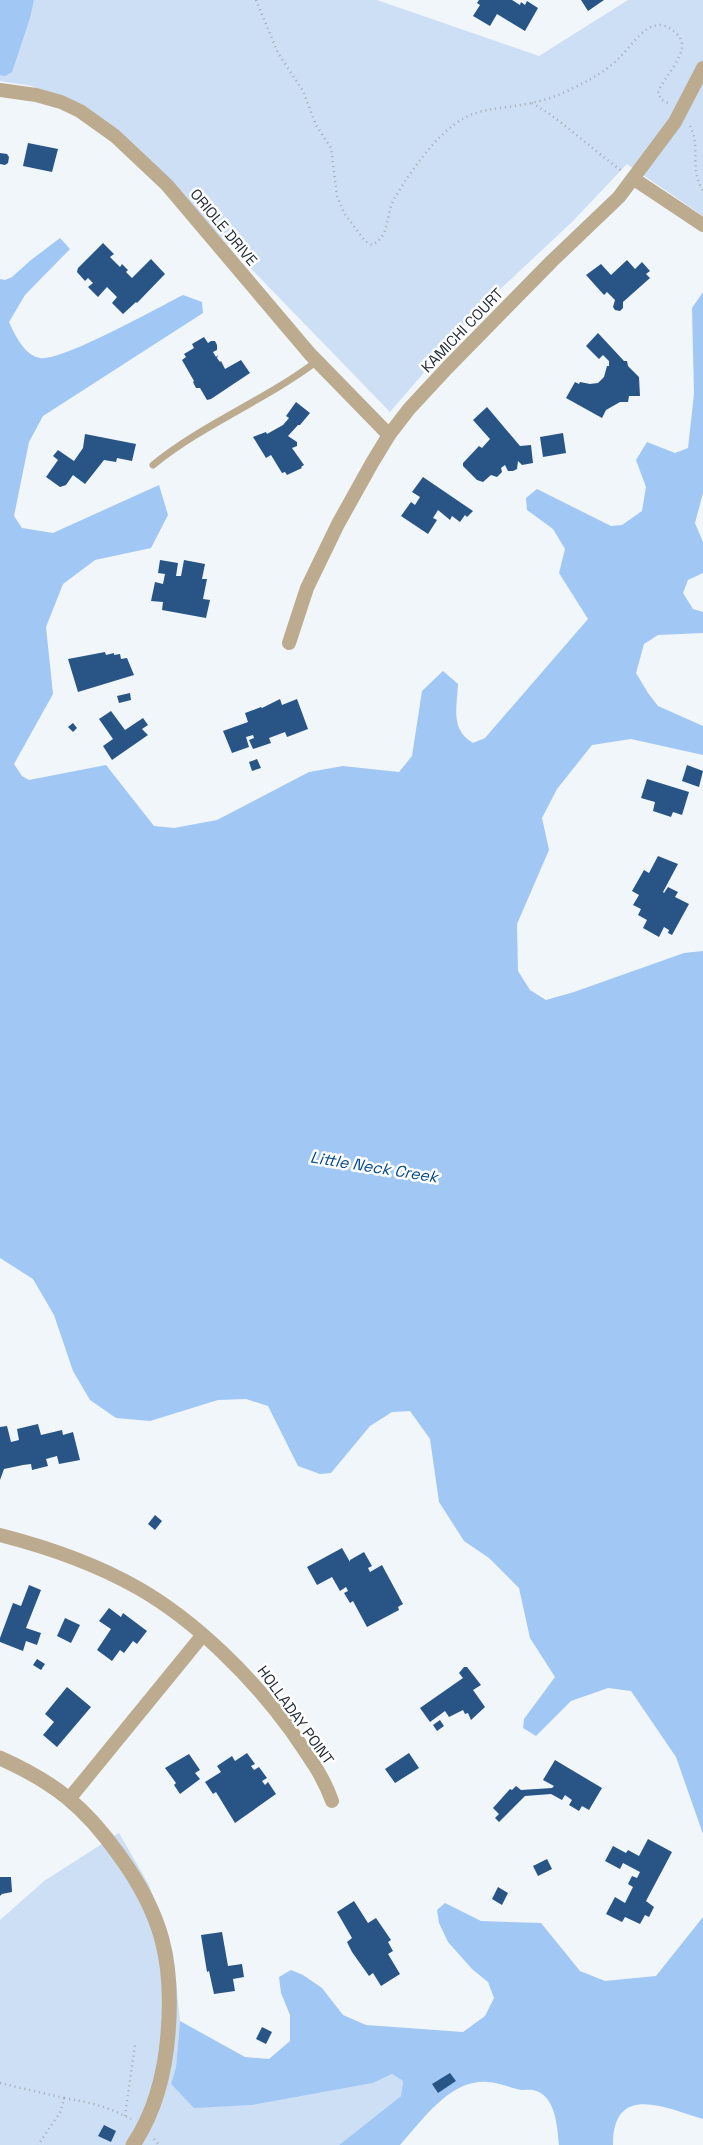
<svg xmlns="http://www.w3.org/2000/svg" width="703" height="2145" font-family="'Space Grotesk',sans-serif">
  <rect width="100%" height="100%" fill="#f1f6fb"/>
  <g fill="#ccdff5">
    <path d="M0,0H377L539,56L628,0H703V216L627,164L573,221L476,312L390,412L171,186L98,117L32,86L0,81Z"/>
    <path d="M119,1833L149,1885L173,1953L180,2021L176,2067L171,2084L194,2107L253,2105L373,2083L392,2074L403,2081L401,2096L339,2145H0V1920L44,1881Z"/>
  </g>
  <g fill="#a1c7f5">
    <path d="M0,0H34L30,18L12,72L5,76L0,75Z"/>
    <path d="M60,238L70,249L25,295L9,322C15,335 24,355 40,358C61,362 159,307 183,295L202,302L203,313L43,416L29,442L14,516L22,528L53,533L159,485L168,515L151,548L95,560L63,584L46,627L53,694L14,764L22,776L29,780L106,765L154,826L174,828L217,820L309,772L343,766L399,772L412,756L422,691L443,671L458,684C457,707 450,730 473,743L485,738L588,619L559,573L565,549L553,529L527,510L526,498L537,489L611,526L622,525L642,511L646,487L636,460L647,442L675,453L688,448L694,394L692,308L703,292V493L695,523L703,542V573L688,580L683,593L693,609L703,612V633L658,635L644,644L636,673L648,693L658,706L703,726V755L631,739L592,745L557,789L542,818L549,850L517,924L518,971L530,990L546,1000L574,992L684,953L703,951V1834L676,1757L631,1691L608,1688L571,1701L536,1736L523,1728L524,1719L555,1677L530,1638L519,1588L489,1558L464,1541L439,1502L430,1439L410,1411L392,1412L370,1426L331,1473L320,1474L298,1466L268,1406L246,1399L218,1400L150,1421L116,1418L90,1400L73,1371L54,1315L33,1279L0,1258V279L5,280L12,277L31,260Z"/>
    <path d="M445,1903L481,1921L541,1923L580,1971L605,1981L656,1976L703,1917V2119C666,2108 613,2082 613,2145H559C557,2126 556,2095 533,2090C528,2089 522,2091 517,2089C508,2087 497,2082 487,2082C450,2079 422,2121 400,2145H339L401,2096L403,2081L392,2074L373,2083L253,2105L194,2108L171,2084L176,2067L180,2021L245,2057L269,2059L290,2041V2015L281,1993L279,1977L291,1970L303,1975L322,1988L343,2015L366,2025L463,2032L485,2016L494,1998L488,1982L472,1969L448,1942L439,1923L437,1910Z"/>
  </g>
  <g fill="#285586">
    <path d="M479,0H512L520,5L521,2L525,5L527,1L538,8L525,31L497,14L490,26L473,16L480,5L477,3Z"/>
    <path d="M581,0H604L588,11Z"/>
    <path d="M28,143L58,149L52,172L23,166Z"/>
    <path d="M0,153L7,154L9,157L8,163L5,165L0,164Z"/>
    <path d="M103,243L114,254L110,257L120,267L122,264L128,270L126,272L132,278L151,259L165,274L137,303L136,302L123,314L112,303L117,297L107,287L98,297L88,287L93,283L88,278L85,281L77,272L78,268Z"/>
    <path d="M627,260L635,269L642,262L650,271L646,274L650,278L623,302V308L620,311L615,310L613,307L615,300L607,292L604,295L586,275L601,264L611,275Z"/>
    <path d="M598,333L624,361H627L628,366L639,377L640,396H629L628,402H620L606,410L602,418L566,398L575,382L579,384L580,382L590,384L598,383L604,377L607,366H609V361L603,355L599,359L586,346Z"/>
    <path d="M204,337L208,343L211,341H215L217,345V350L213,352L216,357L218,355L217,358L220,362L221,361L225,369L241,360L250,373L211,399L207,400L200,388H196L193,382L194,381L182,360L186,357L184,354L194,348L192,344Z"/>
    <path d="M296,402L310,413L300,425H298L288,436L297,442V446L292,448L304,465L301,467L302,468L287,475L285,472L282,473L271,455L266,458L253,437L266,432L267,434L283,425L289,418L286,416Z"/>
    <path d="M487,407L520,446L531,445L533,463L522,465L518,461L517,469L513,471H508L505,465L501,468L502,472L497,477L491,475L483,482L477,480L463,466V463L479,446L482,448L490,439L473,420Z"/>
    <path d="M563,433L566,453L543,457L540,437Z"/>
    <path d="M85,434L136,444L132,461L117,458L116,462L104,460L85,484L73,475L66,485L60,487L46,477L58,460L53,456L58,450L74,461L83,448Z"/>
    <path d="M423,477L473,511L467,517L465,515L460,522L452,516L450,520L438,510L433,518L437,520L428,534L401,516L411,502L415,505L420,497L412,492Z"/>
    <path d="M160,560L178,563L176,576H181L184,560L205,564L202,579H207L203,599L210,600L206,618L162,610L163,602L151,601L155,582L163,584L165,574L158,573Z"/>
    <path d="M105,652L106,655L114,653V655L120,654L121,659L127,658L134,675L78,692L68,659Z"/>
    <path d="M130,693L131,700L119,703L117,696Z"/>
    <path d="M280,699L282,705L297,699L308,729L287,737L285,732L269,738L271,743L253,749L249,740L254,738L253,735L246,737L249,747L232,753L223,731L248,722L245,713L261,707L262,708Z"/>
    <path d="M111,711L125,730L143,718L148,725L142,729L148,735L112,760L103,746L113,739L99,719Z"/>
    <path d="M73,723L77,728L73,732L68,727Z"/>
    <path d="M257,759L261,768L252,771L249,762Z"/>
    <path d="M687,765L703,771L699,787L682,781Z"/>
    <path d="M647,779L689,792L682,815L673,812L671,817L653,811L655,802L641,798Z"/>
    <path d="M658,856L678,864L663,892L664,893L668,887L678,892L675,897L689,904L672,935L668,933L669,930L664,927L659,937L643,928L647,920L638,915L641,909L633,905L639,895L632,891L644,870L649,873Z"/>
    <path d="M38,1424L41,1435L62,1430L63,1435L73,1432L80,1460L59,1464L57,1456L46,1459L48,1466L32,1470L31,1464L23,1465L4,1469L0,1480V1427L7,1426L11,1442L19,1440L17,1429Z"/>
    <path d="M155,1515L162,1521L155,1530L148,1524Z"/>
    <path d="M342,1548L350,1562V1560L364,1552L372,1566L368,1568L370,1572L382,1565L403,1604L398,1607L399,1610L367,1627L353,1601L350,1603L344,1593L348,1591L346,1587L340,1591L332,1577L317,1585L307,1567Z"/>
    <path d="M29,1585L41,1590L26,1628L41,1633L37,1645L26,1641L23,1651L0,1642V1638L13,1603L21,1606Z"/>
    <path d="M109,1608L121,1617L123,1613L147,1631L137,1644L133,1641L124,1653L120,1650L112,1661L97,1650L111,1629L99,1621Z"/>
    <path d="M65,1618L80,1625L71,1643L57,1636Z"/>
    <path d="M37,1659L45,1664L41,1670L33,1665Z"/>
    <path d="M464,1667H467L481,1685L473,1690L485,1707L471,1720L468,1713L465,1714L463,1710L449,1717L445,1711L430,1722L420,1708L463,1678L459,1673Z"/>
    <path d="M67,1687L91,1707L57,1747L43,1735L54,1722L45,1714Z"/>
    <path d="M440,1720L444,1726L437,1731L433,1725Z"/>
    <path d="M247,1753L255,1764L251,1766L254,1770L259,1767L267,1778L262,1781L265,1785L268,1782L276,1794L235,1823L216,1792L213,1794L205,1782L221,1772L217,1766L232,1756L235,1761Z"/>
    <path d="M409,1753L419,1768L395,1783L385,1769Z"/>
    <path d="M189,1754L200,1770L195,1773L200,1779L180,1794L174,1785L176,1783L165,1768Z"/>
    <path d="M555,1760L602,1788L589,1810L582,1806L579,1811L569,1805L572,1800L565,1795L562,1800L551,1794L525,1796L499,1822L495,1818L499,1814L493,1808L510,1789L512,1790L516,1786L521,1790L552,1788L554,1786L543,1780Z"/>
    <path d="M648,1839L672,1852L646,1901L654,1907L649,1917L645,1915L640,1924L625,1917L622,1922L606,1914L615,1897L625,1903L633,1887L628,1884L632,1876L637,1878L640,1872L623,1863L620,1869L605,1861L613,1846L626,1853L628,1850L639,1856Z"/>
    <path d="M547,1859L552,1869L538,1876L533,1866Z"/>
    <path d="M0,1877H11L12,1892L2,1894L0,1896Z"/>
    <path d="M498,1887L508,1893L502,1905L492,1899Z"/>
    <path d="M354,1901L368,1923L376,1918L391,1940L388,1942L393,1951L388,1954L400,1974L381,1986L373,1973L369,1976L352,1952L347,1942L352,1938L337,1912Z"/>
    <path d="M222,1932L228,1966L242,1964L244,1977L233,1979L235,1991L214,1994L209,1971L207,1972L201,1935Z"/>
    <path d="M262,2027L272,2032L266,2044L256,2039Z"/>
    <path d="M450,2073L456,2081L438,2093L432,2084Z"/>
    <path d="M104,2125L116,2131L111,2142L98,2136Z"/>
  </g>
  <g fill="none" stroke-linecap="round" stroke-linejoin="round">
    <g stroke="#a6acb3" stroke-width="2.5" stroke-dasharray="1 4" stroke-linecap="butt">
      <path d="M256,0L278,53L303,91L316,125L331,148L337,196L344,213L365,241L372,245C391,235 385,216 394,199C407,177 425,151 444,133C474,105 495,111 531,103C553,99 575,88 594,77C603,72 614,64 621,56C637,40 653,10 677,34C694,50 663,76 658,93L662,100L670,104"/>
      <path d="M532,103C565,122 591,149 622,171"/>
      <path d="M690,126C701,146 689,171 703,190"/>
      <path d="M0,2083L64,2098L61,2111L38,2145"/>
      <path d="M64,2098C89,2102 109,2107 131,2119"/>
      <path d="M125,2116L135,2045"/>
      <path d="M154,2139L159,2145"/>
    </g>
    <path stroke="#bcab8f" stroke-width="7" d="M153,465C203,424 266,400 317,361"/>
    <g stroke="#bcab8f" stroke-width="14">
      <path d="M0,90L36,95L61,102L80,111L115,136L167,185L310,354L389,435"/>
      <path d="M634,179L703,225"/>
      <path d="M289,643L307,588L338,524L372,463L389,435L409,409L447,368L552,261L619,197L675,122L703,68"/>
      <path d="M0,1535C47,1547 96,1564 138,1588C196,1621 253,1678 292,1732C307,1754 323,1775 332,1801"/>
      <path d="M69,1799L202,1636"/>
    </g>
    <path stroke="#bcab8f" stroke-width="15" d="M0,1758C54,1782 85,1807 119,1855C162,1914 174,1961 168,2034C165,2072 155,2112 133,2145"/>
  </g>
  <g text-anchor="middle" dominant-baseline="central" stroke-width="5" stroke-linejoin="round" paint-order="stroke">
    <g font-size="15" fill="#232c36" stroke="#fff">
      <text transform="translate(224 227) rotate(50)">ORIOLE DRIVE</text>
      <text transform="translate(462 330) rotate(-46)">KAMICHI COURT</text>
      <text transform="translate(296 1715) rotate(54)">HOLLADAY POINT</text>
    </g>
    <g font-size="16" font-style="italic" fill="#054c8e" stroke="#fff">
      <text transform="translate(374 1167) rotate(9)">Little Neck Creek</text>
    </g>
  </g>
</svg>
